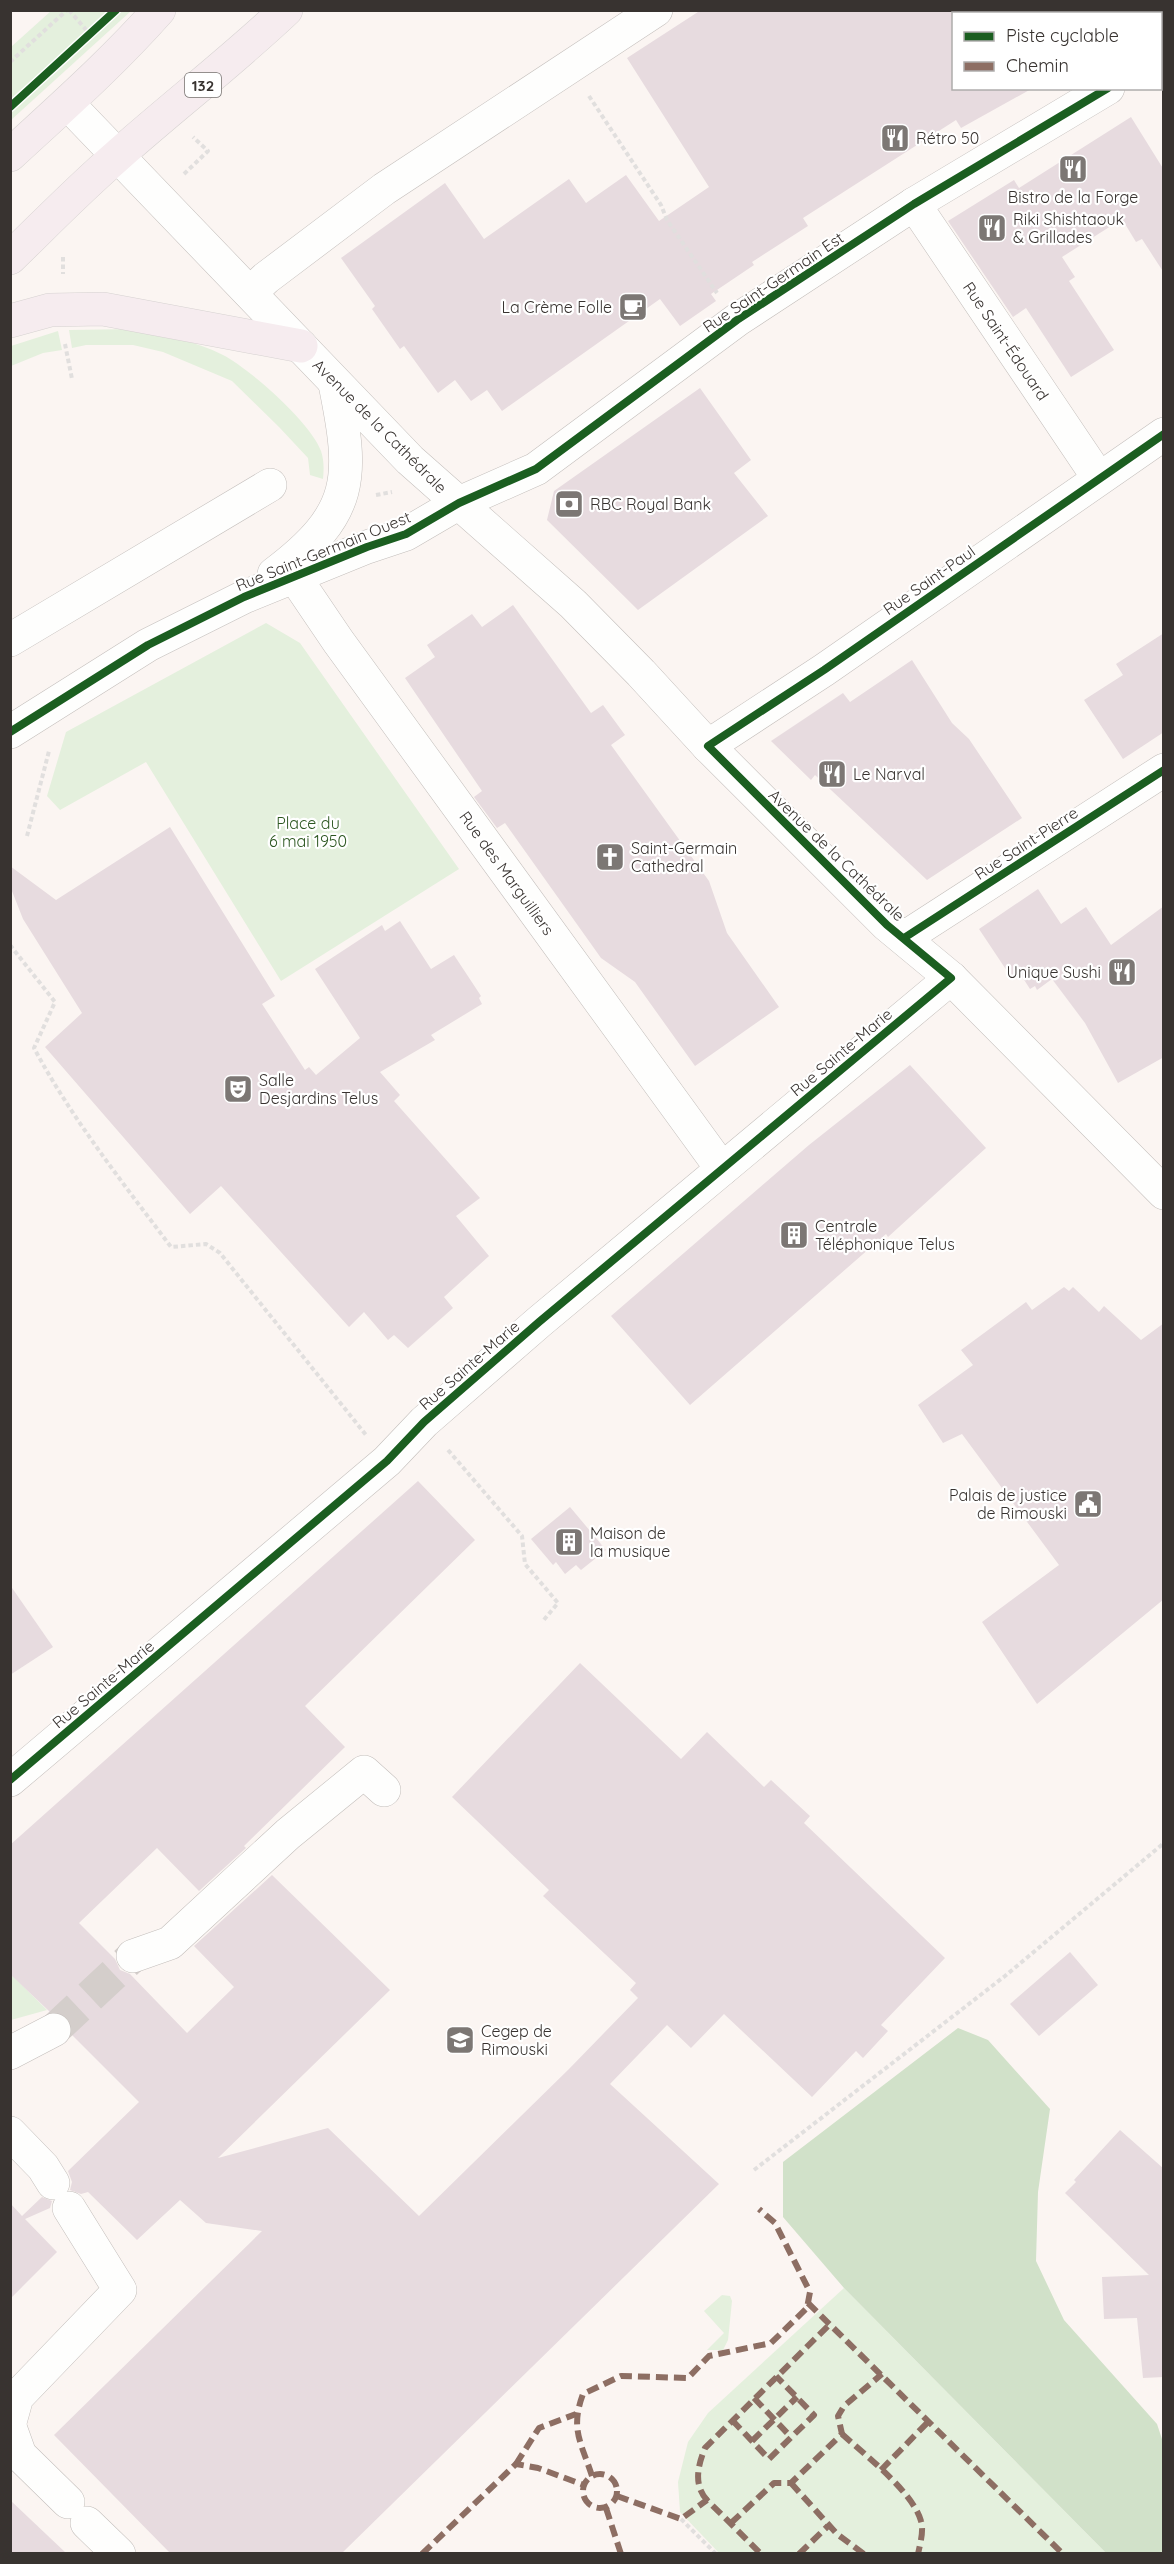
<svg xmlns="http://www.w3.org/2000/svg" width="1174" height="2564" font-family="Quicksand,sans-serif">
  <rect width="100%" height="100%" fill="#fbf5f2"/>
  <g fill="#e4f0dd">
    <path d="M51,11H131L11,120V47Z"/>
    <path d="M135,329C166,335 195,341 223,355C250,369 311,423 321,451C324,460 324,469 323,479L310,475L308,458L279,427L232,381L163,352L133,345H86L72,348L69,330Z"/>
    <path d="M58,331L62,350L43,353L11,366V346Z"/>
    <path d="M266,623L300,643L459,869L281,981L146,762L60,810L47,796L66,732Z"/>
    <path d="M11,1974L47,2010L11,2020Z"/>
    <path d="M844,2288L1106,2553H719L680,2512L678,2482L688,2442L708,2413Z"/>
    <path d="M722,2295L730,2296L732,2301L728,2340L723,2350H707L724,2333L704,2311Z"/>
  </g>
  <path fill="#d1e1c9" d="M958,2028L988,2040L1050,2109L1038,2192L1036,2261L1064,2320L1157,2424L1163,2442V2553H1106L844,2288L783,2217V2162Z"/>
  <g fill="#e7dbdf">
    <path d="M701,10H954V88H1033L961,128L956,120L803,218L808,226L752,262L754,265L711,294L716,301L680,326L660,299L502,411L487,390L471,401L455,380L438,393L404,346L400,349L372,309L375,306L341,258L445,183L484,239L569,179L586,203L626,175L659,221L709,187L627,58Z"/>
    <path d="M1131,117L1164,170V273L1142,239L1136,242L1122,219L1062,257L1075,277L1069,281L1114,350L1071,377L1026,308L1013,317L948,221L1014,180L1019,188Z"/>
    <path d="M700,388L751,460L734,473L768,516L638,610L547,520L554,491Z"/>
    <path d="M513,605L591,713L603,705L625,735L611,745L709,881L727,933L779,1007L695,1066L635,982L601,958L505,823L497,828L474,797L482,791L405,678L435,657L427,645L472,614L482,627Z"/>
    <path d="M1164,633V732L1123,759L1084,700L1123,675L1116,664Z"/>
    <path d="M912,660L952,723L969,739L1022,818L927,880L815,775L811,780L771,741L843,693L850,702Z"/>
    <path d="M170,827L275,996L262,1004L305,1070L309,1067L316,1075L360,1038L315,969L382,925L385,931L400,921L431,969L454,955L481,996L479,998L482,1004L431,1035L435,1040L380,1072L400,1095L394,1101L480,1198L456,1216L489,1256L444,1297L453,1308L408,1348L394,1335L388,1340L364,1312L349,1327L221,1186L190,1214L45,1047L82,1013L23,919L10,886V866L56,900Z"/>
    <path d="M1038,889L1061,924L1086,907L1111,945L1164,906V1057L1118,1083L1085,1023L1052,979L1037,990L1035,986L1030,989L1019,972L1011,977L979,929Z"/>
    <path d="M910,1065L986,1148L888,1237L886,1234L690,1405L611,1316L809,1145Z"/>
    <path d="M1064,1287L1069,1291L1073,1287L1099,1312L1104,1306L1141,1340L1164,1323V1599L1037,1704L982,1622L1059,1565L962,1434L943,1443L918,1405L973,1365L961,1350L1026,1302L1032,1310Z"/>
    <path d="M418,1481L475,1540L305,1706L345,1747L244,1846L246,1848L199,1891L157,1848L79,1923L115,1959L120,1970L130,1974L187,2033L234,1987L194,1946L272,1875L390,1990L218,2158L328,2128L419,2216L569,2069L638,1998L630,1990L636,1983L543,1896L549,1890L452,1797L580,1663L681,1759L707,1732L764,1787L771,1780L810,1816L804,1823L945,1958L881,2025L888,2031L863,2058L856,2051L812,2097L724,2014L691,2048L667,2025L610,2084L719,2184L342,2553H170L54,2435L262,2231L206,2223L180,2200L137,2240L88,2192L81,2194L70,2190L72,2182L68,2171L139,2102L72,2035L71,2022L64,2015L50,2012L10,1974V1845Z"/>
    <path d="M570,1507L606,1550L581,1570L576,1565L565,1574L556,1562L553,1565L531,1539Z"/>
    <path d="M10,1585L53,1647L10,1675Z"/>
    <path d="M1070,1952L1098,1985L1039,2036L1010,2004Z"/>
    <path d="M1120,2130L1164,2169V2377L1143,2378L1137,2318L1104,2319L1102,2277L1149,2275L1065,2193L1076,2182L1074,2180Z"/>
    <path d="M42,2197L52,2201L50,2208L25,2219L57,2252L10,2299V2203L22,2216Z"/>
    <path d="M10,2500L66,2553H10Z"/>
  </g>
  <g fill="none" stroke-linecap="round" stroke-linejoin="round">
    <path stroke="#d4cecb" stroke-width="33" stroke-dasharray="33 16" stroke-linecap="butt" d="M54,2030L133,1956"/>
    <g stroke="#c3bebb" stroke-width="34">
      <g id="minor">
        <path d="M1093,10L1094,14"/>
        <path d="M1160,63L1164,62"/>
        <path d="M68,104L410,460L573,604L641,673L708,746L887,925L951,978L1164,1193"/>
        <path d="M914,204L1098,477"/>
        <path d="M250,293L266,278L384,189L656,10"/>
        <path d="M274,574C355,513 354,478 335,384"/>
        <path d="M294,576L338,641L722,1169"/>
        <path d="M10,640L270,485"/>
        <path d="M10,732L148,645L244,597L367,547L406,534L459,503L536,469L737,320L914,204L1108,88"/>
        <path d="M708,746L824,670L1164,434"/>
        <path d="M904,938L1164,770"/>
        <path d="M10,1780L387,1461L424,1422L539,1322L951,978"/>
        <path d="M133,1956L170,1943L288,1834L364,1772L384,1790"/>
        <path d="M10,2053L54,2030"/>
        <path d="M10,2133L43,2167L53,2183"/>
        <path d="M10,2422L17,2397L120,2290L69,2208"/>
        <path d="M10,2427L20,2455L68,2502"/>
        <path d="M87,2523L119,2554"/>
      </g>
    </g>
    <g stroke="#d6d2d1" stroke-width="34">
      <g id="major">
        <path d="M10,155C62,107 112,63 159,10"/>
        <path d="M10,258C45,224 79,189 116,157C172,107 231,62 286,10"/>
        <path d="M10,321L50,310L103,309L301,346"/>
      </g>
    </g>
    <g stroke="#e1dfde" stroke-width="4" stroke-dasharray="4.5 3" stroke-linecap="butt">
      <path d="M69,10L88,32"/>
      <path d="M10,62L67,10"/>
      <path d="M589,96L661,205L667,220L717,293"/>
      <path d="M184,174L208,151L193,137"/>
      <path d="M63,257V274"/>
      <path d="M65,344L72,379"/>
      <path d="M376,495L392,492"/>
      <path d="M27,836L49,751"/>
      <path d="M10,945L55,1002L34,1048C72,1119 123,1183 171,1247L206,1244L220,1253L366,1435"/>
      <path d="M448,1450L522,1536L525,1564L558,1603L542,1622"/>
      <path d="M754,2170L1005,1976L1164,1843"/>
      <path d="M681,2519L716,2554"/>
    </g>
    <use href="#minor" stroke="#fefefd" stroke-width="33"/>
    <use href="#major" stroke="#f6ecef" stroke-width="33"/>
    <g stroke="#8d6e63" stroke-width="6" stroke-dasharray="12 6" stroke-linecap="butt">
      <path d="M808,2303L1063,2554"/>
      <path d="M754,2398L791,2437"/>
      <path d="M732,2420L769,2459L814,2415L776,2376"/>
      <path d="M842,2434C864,2454 913,2492 921,2521C924,2531 920,2544 918,2554"/>
      <path d="M752,2441L797,2397"/>
      <path d="M516,2464L539,2428L576,2414"/>
      <path d="M881,2470L929,2421"/>
      <circle cx="600" cy="2491" r="17"/>
      <path d="M592,2476C581,2442 570,2429 583,2394L621,2376L688,2378L709,2356L771,2343L807,2308L810,2292L775,2223L759,2209"/>
      <path d="M791,2483L837,2534L864,2554"/>
      <path d="M617,2496L681,2519L707,2500L761,2554"/>
      <path d="M707,2500C693,2485 698,2465 705,2448L831,2323"/>
      <path d="M606,2508L621,2554"/>
      <path d="M731,2523L774,2483H791L842,2434L838,2416L844,2406L882,2374"/>
      <path d="M422,2554L516,2464L538,2468L584,2485"/>
      <path d="M799,2554L828,2526"/>
    </g>
    <g stroke="#fff" stroke-width="11">
      <g id="cycleway">
        <path d="M10,107L116,10"/>
        <path d="M10,732L148,645L244,597L367,547L406,534L459,503L536,469L737,320L914,204L1108,88"/>
        <path d="M904,938L1164,770"/>
        <path d="M10,1780L387,1461L424,1422L539,1322L951,978L887,925L708,746L824,670L1164,434"/>
      </g>
    </g>
    <use href="#cycleway" stroke="#1b5e20" stroke-width="8"/>
  </g>
  <defs>
    <g id="restaurant-square" transform="scale(1.5)"><rect x="-9" y="-9" width="18" height="18" rx="4" fill="#7c7774" stroke="#fff"/><path d="M-5-6h1v4h1v-4h1v4h1v-4h1v5L-1.5 .5V6h-2V.5L-5-1ZM5-6V6H3V1.5H1.5Q1.5-4 5-6Z" fill="#fff"/></g>
    <g id="cafe-square" transform="scale(1.5)"><rect x="-9" y="-9" width="18" height="18" rx="4" fill="#7c7774" stroke="#fff"/><path d="M-5.5-4.5H6V0H3Q3 3.5 0 3.5H-2.5Q-5.5 3.5-5.5 0ZM3-3.2v2h1.7v-2ZM-6 4.5H4V6H-6Z" fill="#fff"/></g>
    <g id="bank-square" transform="scale(1.5)"><rect x="-9" y="-9" width="18" height="18" rx="4" fill="#7c7774" stroke="#fff"/><path d="M-6-4H6V4H-6ZM0-2.3a2.3 2.3 0 1 0 0 4.6a2.3 2.3 0 1 0 0-4.6Z" fill="#fff"/></g>
    <g id="church-square" transform="scale(1.5)"><rect x="-9" y="-9" width="18" height="18" rx="4" fill="#7c7774" stroke="#fff"/><path d="M-1.2-6h2.4v3.5h3.3v2.4h-3.3V6h-2.4V-.1h-3.3v-2.4h3.3Z" fill="#fff"/></g>
    <g id="theatre-square" transform="scale(1.5)"><rect x="-9" y="-9" width="18" height="18" rx="4" fill="#7c7774" stroke="#fff"/><path d="M-5-5.5Q0-4 5-5.5V0Q5 5 0 6Q-5 5-5 0ZM-3.3-2.5H-1v1.5H-3.3ZM1-2.5H3.3v1.5H1ZM-2.8 1Q0 5.5 2.8 1Z" fill="#fff"/></g>
    <g id="building-square" transform="scale(1.5)"><rect x="-9" y="-9" width="18" height="18" rx="4" fill="#7c7774" stroke="#fff"/><path d="M-4-6H4V6H1V3H-1V6H-4ZM-2.5-4.3h1.7v1.8h-1.7ZM.8-4.3h1.7v1.8H.8ZM-2.5-1h1.7V.8h-1.7ZM.8-1h1.7V.8H.8Z" fill="#fff"/></g>
    <g id="civic-square" transform="scale(1.5)"><rect x="-9" y="-9" width="18" height="18" rx="4" fill="#7c7774" stroke="#fff"/><path d="M-.6-6.5H3V-4.5H.6V-3L4-1V1h2V6H-6V1h2V-1L-.6-3ZM-1.2 2.5V6h2.4V2.5Z" fill="#fff"/></g>
    <g id="university-square" transform="scale(1.5)"><rect x="-9" y="-9" width="18" height="18" rx="4" fill="#7c7774" stroke="#fff"/><path d="M0-5L7-2L0 1L-7-2ZM-4 1L0 2.5L4 1V4Q0 6-4 4Z" fill="#fff"/></g>
  </defs>
  <g fill-rule="evenodd">
    <use href="#restaurant-square" x="895" y="138"/>
    <use href="#restaurant-square" x="1073" y="169"/>
    <use href="#restaurant-square" x="992" y="228"/>
    <use href="#cafe-square" x="633" y="307"/>
    <use href="#bank-square" x="569" y="504"/>
    <use href="#restaurant-square" x="832" y="774"/>
    <use href="#church-square" x="610" y="857"/>
    <use href="#restaurant-square" x="1122" y="972"/>
    <use href="#theatre-square" x="238" y="1089"/>
    <use href="#building-square" x="794" y="1235"/>
    <use href="#civic-square" x="1088" y="1504"/>
    <use href="#building-square" x="569" y="1542"/>
    <use href="#university-square" x="460" y="2040"/>
  </g>
  <g text-anchor="middle" dominant-baseline="central" stroke-width="4.5" stroke-linejoin="round" paint-order="stroke">
    <rect fill="#fff" stroke="#74706e" stroke-width="1.5" x="185" y="73" width="36" height="24" rx="4.5"/>
    <g font-size="15" font-weight="bold" fill="#383330">
      <text x="203" y="85">132</text>
    </g>
    <g font-size="16" fill="#383330" stroke="#fff" text-anchor="start">
      <text x="916" y="138">Rétro 50</text>
      <text x="1073" y="197" text-anchor="middle">Bistro de la Forge</text>
      <text x="1013" y="219">Riki Shishtaouk<tspan x="1013" dy="18">&amp; Grillades</tspan></text>
      <text x="612" y="307" text-anchor="end">La Crème Folle</text>
      <text x="590" y="504">RBC Royal Bank</text>
      <text x="853" y="774">Le Narval</text>
      <text x="631" y="848">Saint-Germain<tspan x="631" dy="18">Cathedral</tspan></text>
      <text x="1101" y="972" text-anchor="end">Unique Sushi</text>
      <text x="259" y="1080">Salle<tspan x="259" dy="18">Desjardins Telus</tspan></text>
      <text x="815" y="1226">Centrale<tspan x="815" dy="18">Téléphonique Telus</tspan></text>
      <text x="1067" y="1495" text-anchor="end">Palais de justice<tspan x="1067" dy="18">de Rimouski</tspan></text>
      <text x="590" y="1533">Maison de<tspan x="590" dy="18">la musique</tspan></text>
      <text x="481" y="2031">Cegep de<tspan x="481" dy="18">Rimouski</tspan></text>
    </g>
    <g font-size="16" fill="#383330" stroke="#fff">
      <text transform="translate(773 282) rotate(-34)">Rue Saint-Germain Est</text>
      <text transform="translate(1006 341) rotate(56)">Rue Saint-Édouard</text>
      <text transform="translate(380 426) rotate(45)">Avenue de la Cathédrale</text>
      <text transform="translate(323 551) rotate(-22)">Rue Saint-Germain Ouest</text>
      <text transform="translate(929 580) rotate(-35)">Rue Saint-Paul</text>
      <text transform="translate(1026 843) rotate(-33)">Rue Saint-Pierre</text>
      <text transform="translate(837 855) rotate(44)">Avenue de la Cathédrale</text>
      <text transform="translate(507 873) rotate(54)">Rue des Marguilliers</text>
      <text transform="translate(841 1052) rotate(-40)">Rue Sainte-Marie</text>
      <text transform="translate(469 1365) rotate(-41)">Rue Sainte-Marie</text>
      <text transform="translate(103 1684) rotate(-40)">Rue Sainte-Marie</text>
    </g>
    <g font-size="16" fill="#2c5720" stroke="#fff">
      <text x="308" y="823">Place du<tspan x="308" dy="18">6 mai 1950</tspan></text>
    </g>
  </g>
  <rect width="1174" height="2564" fill="none" stroke="#383330" stroke-width="24"/>
  <rect x="952" y="12" width="210" height="78" fill="#ffffff" stroke="#afadac" stroke-width="1.5"/>
  <rect x="964" y="32" width="30" height="9" fill="#1b5e20" stroke="#afadac" stroke-width="1.5"/>
  <text x="1006" y="42" font-size="18" fill="#383330">Piste cyclable</text>
  <rect x="964" y="62" width="30" height="9" fill="#8d6e63" stroke="#afadac" stroke-width="1.5"/>
  <text x="1006" y="72" font-size="18" fill="#383330">Chemin</text>
</svg>
